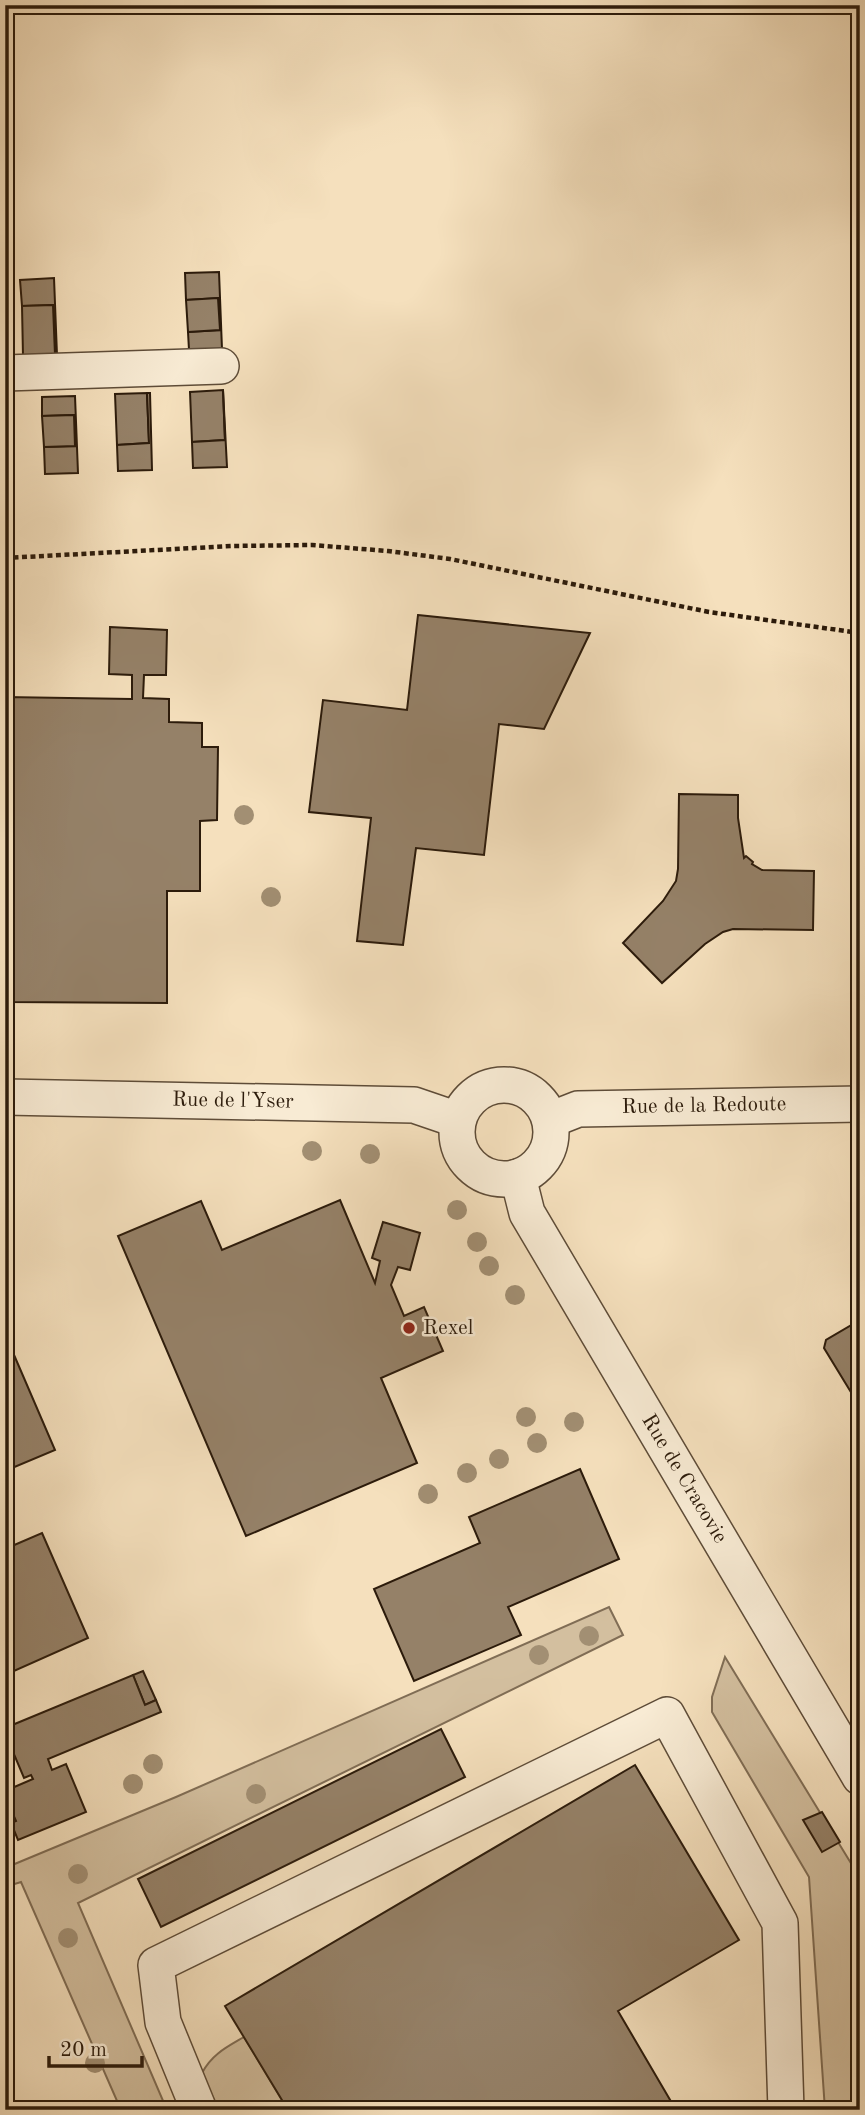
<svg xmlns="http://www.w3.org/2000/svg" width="865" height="2115" font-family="'Old Standard TT',serif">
  <rect width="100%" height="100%" fill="#f5e0bd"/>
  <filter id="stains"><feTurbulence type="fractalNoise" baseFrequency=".00286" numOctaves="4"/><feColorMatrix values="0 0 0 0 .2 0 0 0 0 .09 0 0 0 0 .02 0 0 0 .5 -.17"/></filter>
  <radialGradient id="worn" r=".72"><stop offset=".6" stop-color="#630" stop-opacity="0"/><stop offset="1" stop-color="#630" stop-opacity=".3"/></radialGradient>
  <g fill="#d3bf9f" stroke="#806d55" stroke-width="2">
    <path d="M609,1607L623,1635L78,1903L167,2110H121L21,1882L5,1887V1868L176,1797Z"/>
    <path d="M725,1657L860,1878V2110H825L809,1877L712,1712V1697Z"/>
    <path d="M244,2037L288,2110H218L202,2073C212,2054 227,2047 244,2037Z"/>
  </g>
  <g fill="#958168" stroke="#2c1b0b" stroke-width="2">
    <path d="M219,272L222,349L189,350L188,332L220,330L218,298L186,300L185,273Z"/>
    <path d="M54,278L57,355H55L53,305L22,306L20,280Z"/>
    <path d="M218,298L220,330L188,332L186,300Z"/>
    <path d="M53,305L55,355L23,356L22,306Z"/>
    <path d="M223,390L225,440L192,442L190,392Z"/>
    <path d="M223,390L227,467L193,468L192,442L225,440Z"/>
    <path d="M147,393L149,443L117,445L115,394Z"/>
    <path d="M147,393H150L152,470L118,471L117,445L149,443Z"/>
    <path d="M75,396L78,473L45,474L44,447L75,446L74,415L42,416V397Z"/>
    <path d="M74,415L75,446L44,447L42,416Z"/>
    <path d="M418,615L590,633L544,729L499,724L484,855L416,848L403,945L357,941L371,818L309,812L323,700L407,710Z"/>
    <path d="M110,627L167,630L166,675H144L143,698L169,699V722L202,723V747H218L217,820L200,821V891H167V1003L5,1002V697L132,699V675L109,674Z"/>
    <path d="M679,794L738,795V818L744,858L746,856L753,862L752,864L762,870L814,871L813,930L733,929L723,932L705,944L662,983L623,943L663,901L676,881L678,869Z"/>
    <path d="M340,1200L375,1283L380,1261L372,1258L383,1222L420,1233L410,1270L398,1267L391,1285L404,1316L424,1307L443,1351L381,1378L417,1463L246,1536L118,1236L201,1201L222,1250Z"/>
    <path d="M860,1320V1407L824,1348L826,1340Z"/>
    <path d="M5,1334L55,1450L5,1471Z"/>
    <path d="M580,1469L619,1559L508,1607L521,1635L414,1681L374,1589L480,1543L469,1517Z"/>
    <path d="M42,1533L88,1638L5,1675V1549Z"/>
    <path d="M143,1671L156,1700L145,1705L133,1675Z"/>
    <path d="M133,1675L145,1705L156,1700L161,1712L48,1759L52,1770L66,1764L86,1812L18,1840L11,1823L16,1821L13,1814L8,1816L5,1809V1791L33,1779L31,1775L24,1778L5,1733V1728Z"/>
    <path d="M441,1729L465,1777L161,1927L138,1879Z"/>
    <path d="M635,1765L739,1940L618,2011L676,2110H288L225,2006Z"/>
    <path d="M822,1812L840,1842L822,1852L803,1820Z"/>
  </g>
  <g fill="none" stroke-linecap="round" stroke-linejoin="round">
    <g stroke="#5e4c38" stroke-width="38">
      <g id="minor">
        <path d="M5,373L221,366"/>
        <circle cx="504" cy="1132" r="47"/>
        <path d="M5,1097L414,1105L458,1120"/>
        <path d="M550,1120L578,1109L860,1104"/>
        <path d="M518,1177L527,1213L860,1777"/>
        <path d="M199,2110L163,2022L156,1965L667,1715L780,1923L786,2110"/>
      </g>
    </g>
    <path stroke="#2c1b0b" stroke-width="4.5" stroke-dasharray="5 3.5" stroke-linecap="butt" d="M5,558L232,546L312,545L388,551L450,559L709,612L860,633"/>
    <use href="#minor" stroke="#f8ebd4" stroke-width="35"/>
  </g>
  <g fill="#a28f73">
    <circle cx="244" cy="815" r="10"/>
    <circle cx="271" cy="897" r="10"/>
    <circle cx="312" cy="1151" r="10"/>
    <circle cx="370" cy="1154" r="10"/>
    <circle cx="457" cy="1210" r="10"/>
    <circle cx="477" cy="1242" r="10"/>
    <circle cx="489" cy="1266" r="10"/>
    <circle cx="515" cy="1295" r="10"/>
    <circle cx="526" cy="1417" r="10"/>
    <circle cx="574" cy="1422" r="10"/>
    <circle cx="537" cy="1443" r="10"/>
    <circle cx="499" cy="1459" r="10"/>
    <circle cx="467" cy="1473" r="10"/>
    <circle cx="428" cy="1494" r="10"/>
    <circle cx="589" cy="1636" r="10"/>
    <circle cx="539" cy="1655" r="10"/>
    <circle cx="153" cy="1764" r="10"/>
    <circle cx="133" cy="1784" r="10"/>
    <circle cx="256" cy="1794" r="10"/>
    <circle cx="78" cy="1874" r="10"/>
    <circle cx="68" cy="1938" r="10"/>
    <circle cx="95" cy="2063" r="10"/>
  </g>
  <circle fill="#8f2418" stroke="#f8ebd4" stroke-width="2.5" cx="409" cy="1328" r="7"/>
  <g text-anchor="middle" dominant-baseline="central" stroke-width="5" stroke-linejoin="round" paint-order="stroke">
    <g font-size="21" fill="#2c1b0b" stroke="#f8ebd4">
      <text transform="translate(233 1101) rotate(1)">Rue de l'Yser</text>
      <text transform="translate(704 1106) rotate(-1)">Rue de la Redoute</text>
      <text transform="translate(684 1479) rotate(59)">Rue de Cracovie</text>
    </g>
    <g font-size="21" fill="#2c1b0b" stroke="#f8ebd4" text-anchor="start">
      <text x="423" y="1328">Rexel</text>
    </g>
  </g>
  <rect width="865" height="2115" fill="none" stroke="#f5e0bd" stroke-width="28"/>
  <rect x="7" y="7" width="851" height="2101" fill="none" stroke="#2c1b0b" stroke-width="3.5"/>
  <rect x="14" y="14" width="837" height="2087" fill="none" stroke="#2c1b0b" stroke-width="2"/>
  <path d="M49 2056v10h93v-10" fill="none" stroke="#2c1b0b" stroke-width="3.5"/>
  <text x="60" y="2056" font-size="21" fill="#2c1b0b" stroke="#f8ebd4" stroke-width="5" paint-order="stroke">20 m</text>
  <rect width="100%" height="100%" filter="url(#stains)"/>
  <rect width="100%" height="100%" fill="url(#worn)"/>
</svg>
